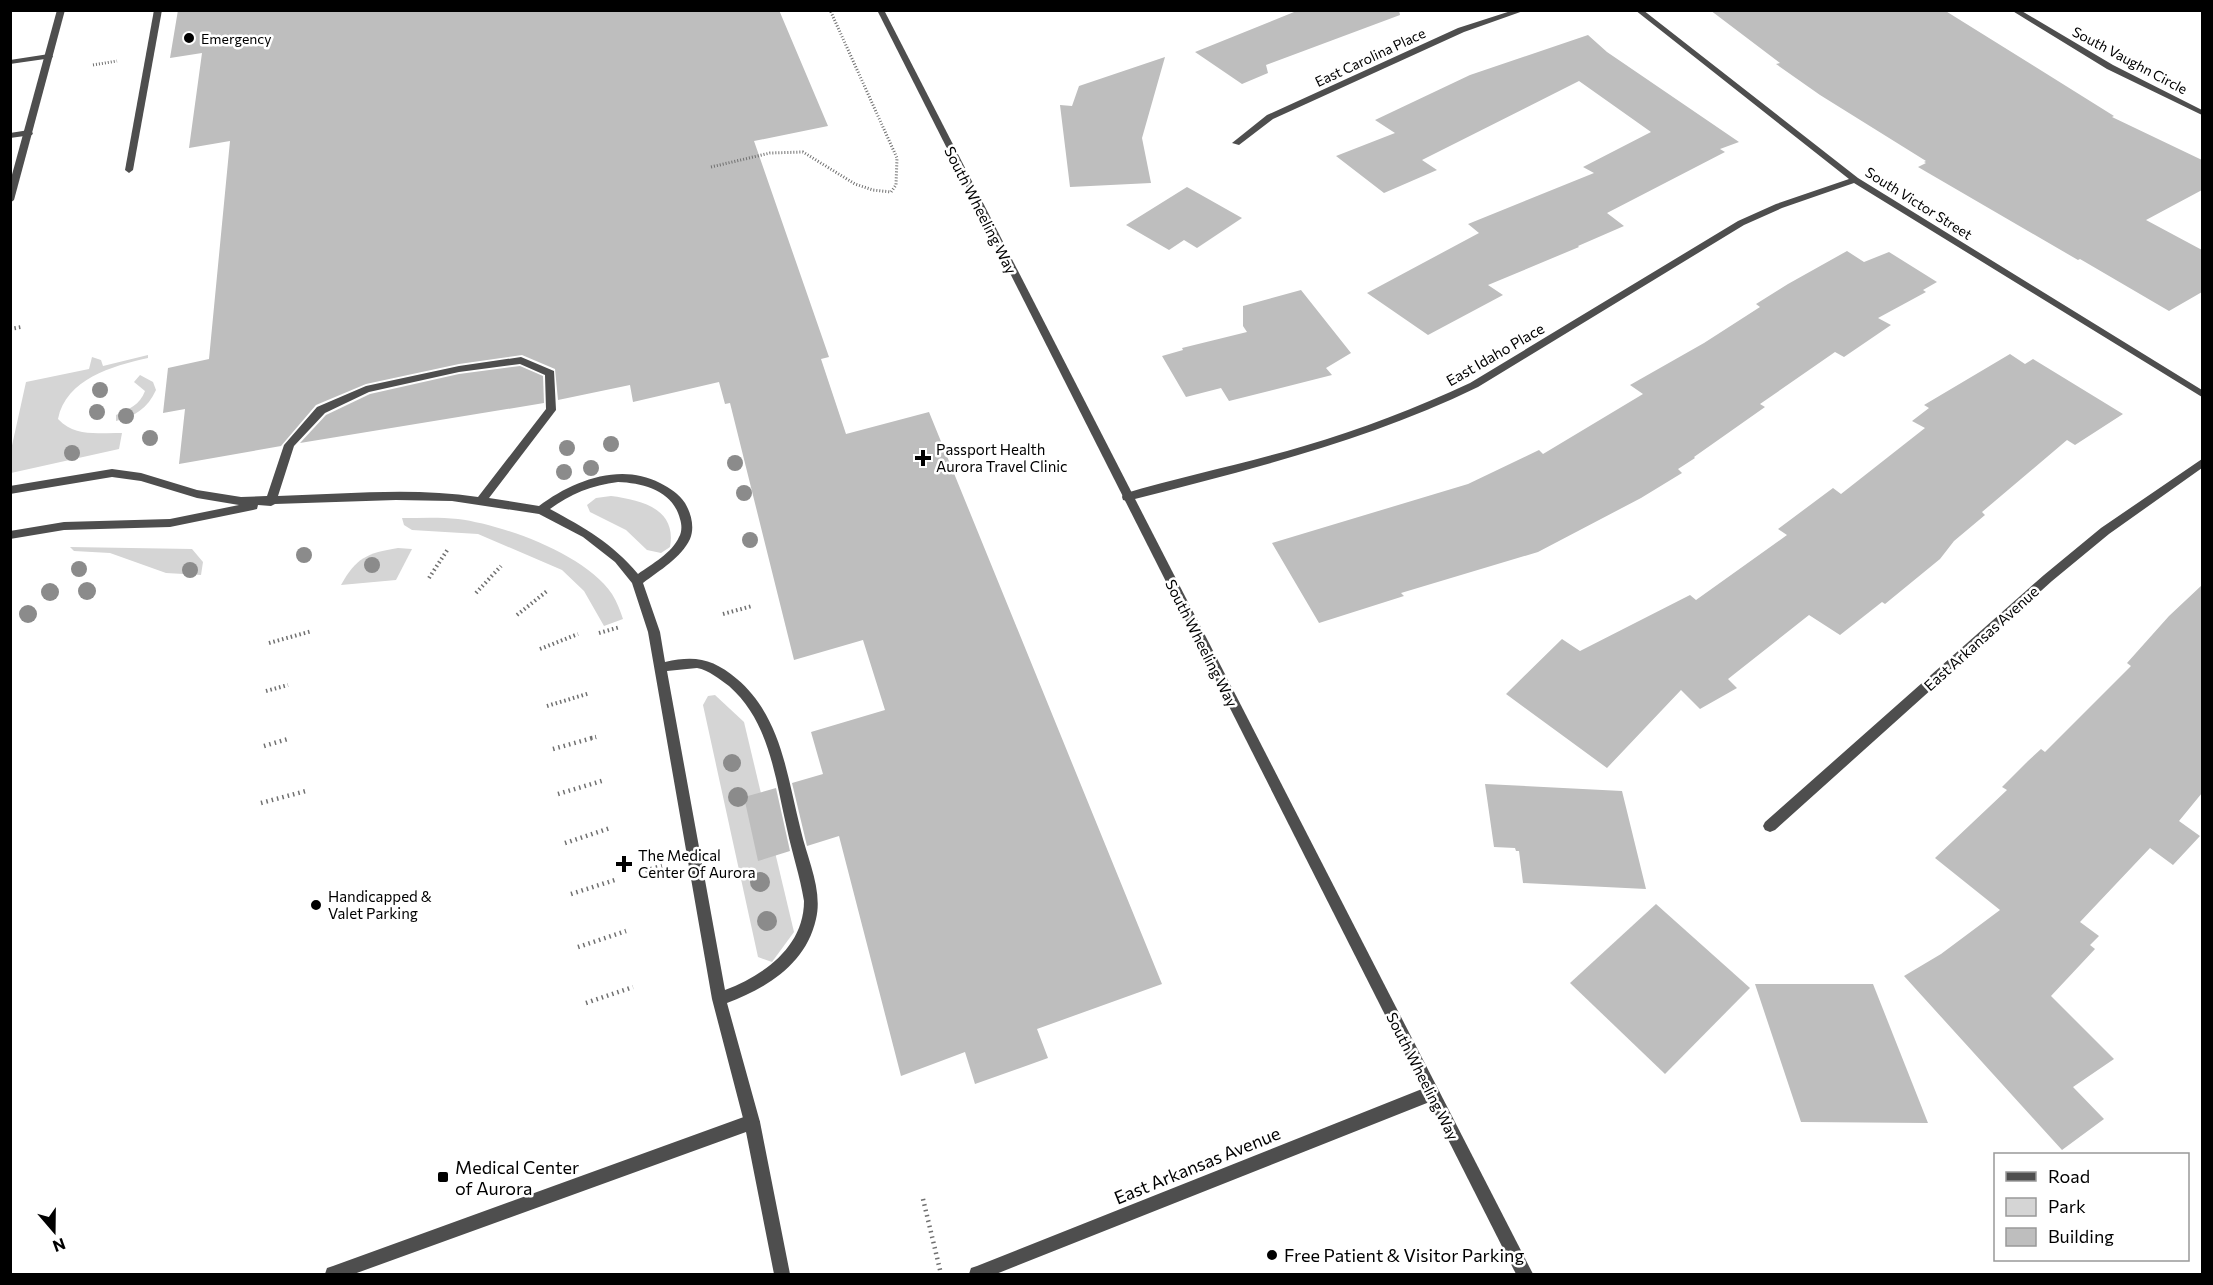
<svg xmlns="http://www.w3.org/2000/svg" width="2213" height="1285" font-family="Commissioner,sans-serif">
  <rect width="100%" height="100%" fill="#fff"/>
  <g fill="#d5d5d5">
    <path d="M148,355V358C112,366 66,379 58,419C76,438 99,432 122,433L119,449L11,473V450L26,382L89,369L92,357L101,360L103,366Z"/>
    <path d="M140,375L153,382L156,390C148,408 134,417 116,421V415C129,409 140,405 145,391L134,382Z"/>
    <path d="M611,496C642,500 677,509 670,547L661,553L647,550L626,530L590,512L587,505L596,498Z"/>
    <path d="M402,518C421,518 440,517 458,519C504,525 585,554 612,594C617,602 620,610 623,619L604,626L584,591L562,570L478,534L412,530L404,525Z"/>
    <path d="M70,547L192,549L203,562L201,575L166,573L110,553L74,551Z"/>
    <path d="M398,548L412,549L396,580L341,585C356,558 367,553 398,548Z"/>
    <path d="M715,695L744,722L794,932L772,962L758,957L703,705L708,696Z"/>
  </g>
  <g fill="#bebebe">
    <path d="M178,10H779L828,126L754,141L829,357L821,359L846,434L929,412L1162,984L1037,1029L1048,1058L975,1084L965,1052L901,1076L839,836L807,846L792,783L823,774L811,732L885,710L863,640L794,660L730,403L725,404L719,382L633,402L630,385L558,400L555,369L522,355L459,364L366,384L316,405L281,446L179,464L185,409L163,413L168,368L209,359L230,141L189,148L202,53L170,58Z"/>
    <path d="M1299,10H1399L1400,15L1266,65L1268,73L1242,84L1195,52Z"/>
    <path d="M1710,10H1944L2114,116L2112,117L2202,160V190L2146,220L2202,250V292L2169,311L2080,259L2078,260L1918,167L1926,163L1924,162L1926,161L1820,95L1776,64L1780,63Z"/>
    <path d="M1588,35L1607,52L1739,142L1720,149L1725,152L1607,213L1624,226L1578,246L1579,247L1488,285L1503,295L1428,335L1367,293L1479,233L1468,224L1594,173L1583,167L1651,132L1579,81L1422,160L1437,170L1384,193L1336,156L1395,133L1375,120L1470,75Z"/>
    <path d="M1165,57L1142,138L1151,183L1070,187L1060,105L1072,106L1079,86Z"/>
    <path d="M1187,187L1242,218L1197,248L1184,240L1169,250L1126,225Z"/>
    <path d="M1847,251L1864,262L1889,252L1937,282L1923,290L1926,292L1878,318L1891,325L1844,357L1835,352L1760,404L1765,407L1694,457L1695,458L1678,469L1682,473L1641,498L1538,552L1401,593L1404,596L1319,623L1272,543L1468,484L1539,450L1543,454L1643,394L1630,385L1704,343L1760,307L1756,304L1788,284Z"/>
    <path d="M1301,290L1351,353L1326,368L1332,375L1229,401L1221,388L1186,397L1162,356L1183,350L1182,348L1247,332L1243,326V306Z"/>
    <path d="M2010,354L2025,364L2033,359L2123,414L2075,445L2067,440L1982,512L1985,515L1954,541L1940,559L1885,604L1882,602L1840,635L1809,615L1728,679L1737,688L1700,709L1681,690L1607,768L1506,694L1562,639L1580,651L1690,595L1696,600L1787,535L1778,529L1833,488L1841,494L1925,428L1912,421L1929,408L1924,405Z"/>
    <path d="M520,366L543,376L544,403L300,443L326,415L370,394L459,374Z"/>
    <path d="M2202,585V793L2179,821L2200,836L2173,865L2150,848L2080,922L2099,936L2090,945L2095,949L2051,996L2114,1059L2073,1087L2104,1119L2062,1150L1904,976L1941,954L2000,910L1935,858L2007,790L2002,787L2028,761L2041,749L2045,752L2131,666L2127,663L2169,616Z"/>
    <path d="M1485,784L1622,791L1646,889L1523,883L1519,851H1516L1515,848L1494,847Z"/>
    <path d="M776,788L790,851L758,861L744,797Z"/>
    <path d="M1656,904L1750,988L1665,1074L1570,983Z"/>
    <path d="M1755,984H1873L1928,1123L1801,1122Z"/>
  </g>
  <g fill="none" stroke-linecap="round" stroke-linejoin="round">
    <g stroke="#707070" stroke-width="3" stroke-dasharray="1 2" stroke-linecap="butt">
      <path d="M93,65L117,61"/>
      <path d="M711,167L770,153L803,152L855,184L873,190L891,192L896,185L897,158L830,10"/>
    </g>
    <g stroke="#707070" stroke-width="4" stroke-dasharray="1.5 3" stroke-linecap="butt">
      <path d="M10,329L21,327"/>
      <path d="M429,578L448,549"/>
      <path d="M476,593L501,566"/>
      <path d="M723,614L752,606"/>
      <path d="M517,615L547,591"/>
      <path d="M599,633L620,627"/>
      <path d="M269,643L312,631"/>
      <path d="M540,649L578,634"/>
      <path d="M266,691L288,685"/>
      <path d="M547,706L590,693"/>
      <path d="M591,738L596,737"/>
    </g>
    <g stroke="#707070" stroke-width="4.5" stroke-dasharray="1.5 4" stroke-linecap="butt">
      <path d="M264,746L288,739"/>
      <path d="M553,749L596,737"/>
      <path d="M558,794L605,780"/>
      <path d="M261,803L306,791"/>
      <path d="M565,843L610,828"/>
      <path d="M640,872L662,866"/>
      <path d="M571,894L618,879"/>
      <path d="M578,947L626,931"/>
      <path d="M586,1003L633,987"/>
      <path d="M923,1199L941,1274"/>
    </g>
    <g fill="#4e4e4e" fill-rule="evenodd">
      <path d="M154,10H162L133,170L129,173L125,170Z"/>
      <path d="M49,54L53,56L52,58L10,64V60Z"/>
      <path d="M29,130L33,133L32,135L10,138V133Z"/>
      <path d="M521,357L554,371L556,410L489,498L539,506C572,481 620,462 660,483C670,488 679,494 685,503C691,513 695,527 690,539C681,558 660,570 643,583L660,632L665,662C696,655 713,659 737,679C782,717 787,777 801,831C807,858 823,890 816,919C806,964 767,988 727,1003L760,1122L757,1127L752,1130L747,1127L744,1122L712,999L648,632L632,583L615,562L583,537L539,514L452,501L396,500L275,504L271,506L258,505L257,509L253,510L170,527L64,530L10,539V531L64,522L170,519L239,505L197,498L141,481L112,477L10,494V486L112,469L141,473L197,490L241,497L267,496L284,445L317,407L366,386L459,366ZM520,364L545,375L546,409L478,497C413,487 345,494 278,496L294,446L325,413L369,392L459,372ZM618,482C644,483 673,491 680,519C682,525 682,532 679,537C672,553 652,564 638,574C612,543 585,528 550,509C570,494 592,485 618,482ZM697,668C709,670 719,679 729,686C770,722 775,778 787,829C792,853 800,876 804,901C804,947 764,975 725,990L667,671Z"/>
    </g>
    <g fill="#4e4e4e" fill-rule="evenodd">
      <path d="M1514,10H1526L1464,32L1273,119L1239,145L1232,143L1267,115L1458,28Z"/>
      <path d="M1635,10H1643L1858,178L2202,390V397L1854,183L1782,208L1744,225L1478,387C1365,442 1247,470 1127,501L1123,500L1122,497L1123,494C1183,476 1244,464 1304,446C1362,429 1416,408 1470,383L1738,221L1776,204L1849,179Z"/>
      <path d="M2011,10H2020L2113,65L2202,110V115L2107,69Z"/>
      <path d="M2202,459V468L2109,534L2052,581L1775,830L1770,832L1765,830L1763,826L1765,822L2044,575L2101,528Z"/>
      <path d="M1432,1085L1437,1088L1440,1093L1437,1098L1432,1101L996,1274H969L971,1268L977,1266Z"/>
      <path d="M752,1114L757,1117L760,1122L790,1274H774L746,1132L354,1274H325L327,1268L333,1266Z"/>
    </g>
    <g fill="#4e4e4e" fill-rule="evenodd">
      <path d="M57,10H65L14,200L10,203V182Z"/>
      <path d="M877,10H884L1533,1274H1516Z"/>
    </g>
  </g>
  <g fill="#8b8b8b">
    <circle cx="100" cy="390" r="8"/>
    <circle cx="97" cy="412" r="8"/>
    <circle cx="126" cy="416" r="8"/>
    <circle cx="150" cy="438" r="8"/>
    <circle cx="611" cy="444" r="8"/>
    <circle cx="567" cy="448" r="8"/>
    <circle cx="72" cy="453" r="8"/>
    <circle cx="735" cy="463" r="8"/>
    <circle cx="591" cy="468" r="8"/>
    <circle cx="564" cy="472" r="8"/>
    <circle cx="744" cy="493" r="8"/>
    <circle cx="750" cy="540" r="8"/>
    <circle cx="304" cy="555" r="8"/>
    <circle cx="372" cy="565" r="8"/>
    <circle cx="79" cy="569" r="8"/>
    <circle cx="190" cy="570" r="8"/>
    <circle cx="87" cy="591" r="9"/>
    <circle cx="50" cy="592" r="9"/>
    <circle cx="28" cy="614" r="9"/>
    <circle cx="732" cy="763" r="9"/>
    <circle cx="738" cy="797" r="10"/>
    <circle cx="760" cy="882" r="10"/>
    <circle cx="767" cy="921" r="10"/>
  </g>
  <g fill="#000" stroke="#fff" stroke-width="2">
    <circle cx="189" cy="38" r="6"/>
    <path d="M920 449h6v6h6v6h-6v6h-6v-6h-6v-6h6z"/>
    <path d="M621 855h6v6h6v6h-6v6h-6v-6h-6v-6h6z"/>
    <circle cx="316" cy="905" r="6"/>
    <rect x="437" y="1171" width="12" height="12" rx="3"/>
    <circle cx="1272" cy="1255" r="6"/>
  </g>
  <g text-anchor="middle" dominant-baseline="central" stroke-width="5" stroke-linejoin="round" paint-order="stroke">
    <g font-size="14" fill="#000" stroke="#fff" text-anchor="start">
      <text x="201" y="38">Emergency</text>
    </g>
    <g font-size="14" fill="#000" stroke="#fff">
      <text transform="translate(1370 57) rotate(-25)">East Carolina Place</text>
      <text transform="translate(2130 60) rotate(28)">South Vaughn Circle</text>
      <text transform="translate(1919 203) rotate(32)">South Victor Street</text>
    </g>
    <g font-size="15" fill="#000" stroke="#fff">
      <text transform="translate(981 210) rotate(63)">South Wheeling Way</text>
      <text transform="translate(1495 354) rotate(-30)">East Idaho Place</text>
      <text transform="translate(1981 638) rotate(-42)">East Arkansas Avenue</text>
      <text transform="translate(1202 643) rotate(63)">South Wheeling Way</text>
      <text transform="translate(1423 1076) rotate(63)">South Wheeling Way</text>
    </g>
    <g font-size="15" fill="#000" stroke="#fff" text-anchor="start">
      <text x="936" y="449">Passport Health<tspan x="936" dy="17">Aurora Travel Clinic</tspan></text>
      <text x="638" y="855">The Medical<tspan x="638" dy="17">Center Of Aurora</tspan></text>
      <text x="328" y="896">Handicapped &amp;<tspan x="328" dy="17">Valet Parking</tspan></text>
    </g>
    <g font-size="18" fill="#000" stroke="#fff">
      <text transform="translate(1197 1165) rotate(-22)">East Arkansas Avenue</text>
    </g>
    <g font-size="18" fill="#000" stroke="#fff" text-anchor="start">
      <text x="455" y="1167">Medical Center<tspan x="455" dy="21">of Aurora</tspan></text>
      <text x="1284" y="1255">Free Patient &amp; Visitor Parking</text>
    </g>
  </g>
  <rect width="2213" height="1285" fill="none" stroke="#000000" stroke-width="24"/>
  <rect x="1994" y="1153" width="195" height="108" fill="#ffffff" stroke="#999999" stroke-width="1.5"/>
  <rect x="2006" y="1172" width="30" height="9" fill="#4e4e4e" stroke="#999999" stroke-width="1.5"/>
  <text x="2048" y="1183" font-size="18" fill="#000000">Road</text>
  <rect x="2006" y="1198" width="30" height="18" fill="#d5d5d5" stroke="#999999" stroke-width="1.5"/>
  <text x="2048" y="1213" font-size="18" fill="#000000">Park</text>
  <rect x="2006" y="1228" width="30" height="18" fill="#bebebe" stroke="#999999" stroke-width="1.5"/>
  <text x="2048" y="1243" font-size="18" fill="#000000">Building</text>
  <g transform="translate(54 1231) rotate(160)" stroke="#ffffff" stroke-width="4.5" paint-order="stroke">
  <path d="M0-4.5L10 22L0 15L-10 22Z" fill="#000000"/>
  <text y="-9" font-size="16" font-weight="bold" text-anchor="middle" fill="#000000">N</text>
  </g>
</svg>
